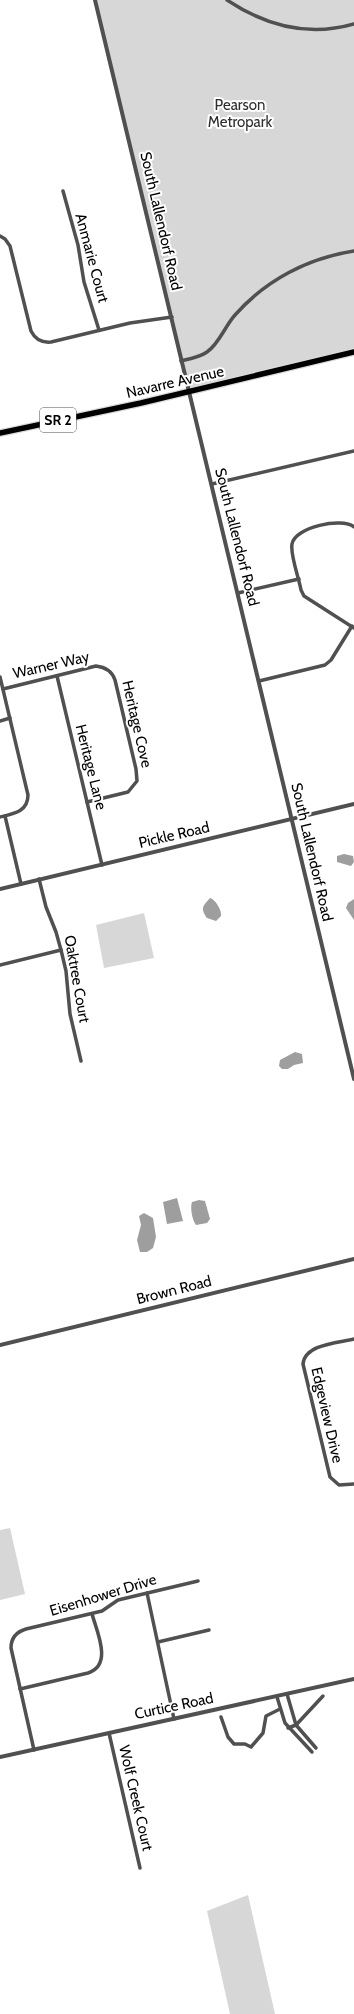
<svg xmlns="http://www.w3.org/2000/svg" width="354" height="2014" font-family="Cabin,sans-serif">
  <rect width="100%" height="100%" fill="#fff"/>
  <g fill="#d7d7d7">
    <path d="M95,0H354V352L188,392Z"/>
    <path d="M144,913L154,958L104,968L96,925Z"/>
    <path d="M10,1528L25,1594L0,1600V1530Z"/>
    <path d="M248,1895L275,2014H230L207,1911Z"/>
  </g>
  <g fill="#9e9e9e">
    <path d="M344,854L353,856L354,862L351,866L337,862V856Z"/>
    <path d="M210,898C215,899 222,910 221,916L216,921L207,918C200,908 203,906 210,898Z"/>
    <path d="M354,899V931V920L346,908L348,903Z"/>
    <path d="M295,1052L302,1054L303,1063L294,1065L288,1069H282L279,1066L280,1060Z"/>
    <path d="M177,1198L183,1221L167,1224L163,1202Z"/>
    <path d="M199,1200L205,1201L210,1219L207,1223L196,1225C192,1220 190,1207 192,1202Z"/>
    <path d="M144,1213L153,1218L156,1237L153,1248L147,1252H140L137,1240L141,1225L139,1216Z"/>
  </g>
  <g fill="none" stroke-linecap="round" stroke-linejoin="round">
    <g stroke="#dbdbdb" stroke-width="8">
      <path id="trunk" d="M0,433L141,403L354,352"/>
    </g>
    <g stroke="#505050" stroke-width="3.5">
      <path d="M227,0C266,26 309,37 354,24"/>
      <path d="M63,191L78,245L84,282L99,330"/>
      <path d="M0,236L5,239L10,246L31,331C35,339 41,343 51,342L130,323L172,317"/>
      <path d="M181,361C189,359 200,357 207,352C219,344 225,326 235,315C266,280 308,258 354,251"/>
      <path d="M212,484L354,451"/>
      <path d="M354,527C342,517 295,527 292,544C290,555 299,578 301,590L304,596L354,628"/>
      <path d="M238,593L299,579"/>
      <path d="M57,676L102,865"/>
      <path d="M0,677L28,795C28,812 13,814 0,817"/>
      <path d="M259,681L325,665L331,660L352,626"/>
      <path d="M3,689L96,666C105,667 112,671 115,680L136,769L137,781L128,792L87,802"/>
      <path d="M0,721L10,718"/>
      <path d="M5,816L21,884"/>
      <path d="M39,879L46,907L56,932L61,950L66,971L70,1014L81,1061"/>
      <path d="M0,965L61,950"/>
      <path d="M354,1339C338,1343 305,1344 303,1364L330,1477L339,1485L354,1484"/>
      <path d="M147,1593L174,1719"/>
      <path d="M158,1642L209,1630"/>
      <path d="M20,1689L88,1673C113,1665 97,1632 92,1614"/>
      <path d="M287,1694L296,1725L316,1748"/>
      <path d="M277,1697L285,1723L312,1752"/>
      <path d="M221,1717L228,1737L234,1744H245L251,1747L263,1733L266,1716L280,1709"/>
      <path d="M288,1728L296,1725L323,1696"/>
      <path d="M109,1733L140,1868"/>
      <path d="M34,1750L11,1648C11,1638 16,1632 26,1629L102,1611L118,1600L198,1581"/>
    </g>
    <g stroke="#505050" stroke-width="4">
      <path d="M95,0L354,1079"/>
      <path d="M0,889L354,804"/>
      <path d="M0,1345L354,1259"/>
      <path d="M0,1757L354,1679"/>
    </g>
    <use href="#trunk" stroke="#000" stroke-width="5.5"/>
  </g>
  <g text-anchor="middle" dominant-baseline="central" stroke-width="4" stroke-linejoin="round" paint-order="stroke">
    <rect fill="#fff" stroke="#4c4c4c" stroke-width="1" x="40" y="408" width="36" height="24" rx="3"/>
    <g font-size="14" font-weight="bold" fill="#000">
      <text x="58" y="420">SR 2</text>
    </g>
    <g font-size="15" fill="#2e2e2e" stroke="#fff">
      <text x="240" y="105">Pearson<tspan x="240" dy="17">Metropark</tspan></text>
    </g>
    <g font-size="15" fill="#000" stroke="#fff">
      <text transform="translate(161 221) rotate(77)">South Lallendorf Road</text>
      <text transform="translate(92 258) rotate(75)">Anmarie Court</text>
      <text transform="translate(175 382) rotate(-13)">Navarre Avenue</text>
      <text transform="translate(237 537) rotate(76)">South Lallendorf Road</text>
      <text transform="translate(51 665) rotate(-13)">Warner Way</text>
      <text transform="translate(137 724) rotate(77)">Heritage Cove</text>
      <text transform="translate(91 767) rotate(76)">Heritage Lane</text>
      <text transform="translate(174 835) rotate(-13)">Pickle Road</text>
      <text transform="translate(312 852) rotate(77)">South Lallendorf Road</text>
      <text transform="translate(77 979) rotate(80)">Oaktree Court</text>
      <text transform="translate(174 1290) rotate(-14)">Brown Road</text>
      <text transform="translate(327 1415) rotate(77)">Edgeview Drive</text>
      <text transform="translate(103 1595) rotate(-17)">Eisenhower Drive</text>
      <text transform="translate(174 1706) rotate(-12)">Curtice Road</text>
      <text transform="translate(136 1798) rotate(77)">Wolf Creek Court</text>
    </g>
  </g>
</svg>
